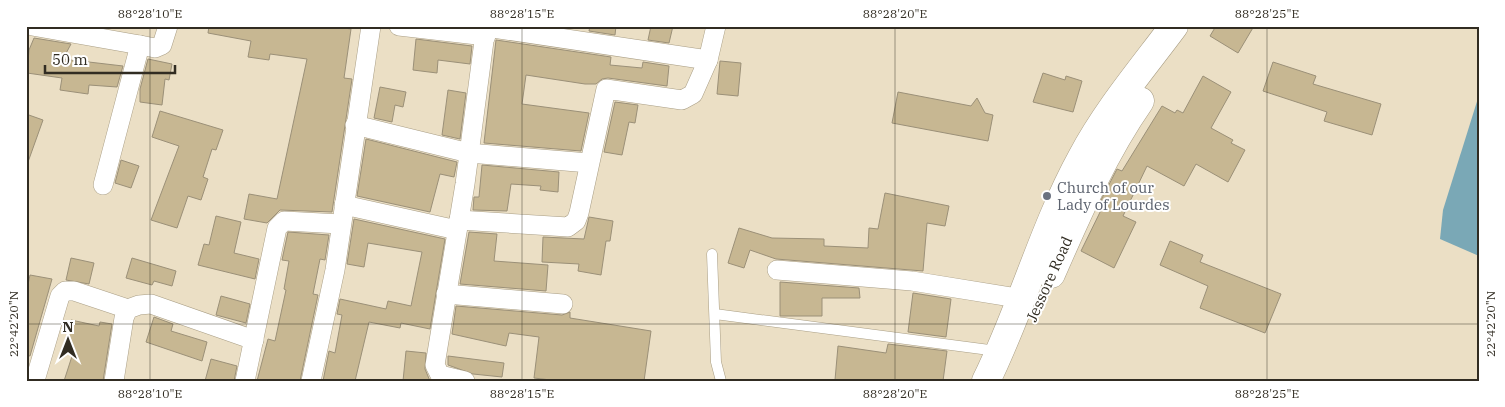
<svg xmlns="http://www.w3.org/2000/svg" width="1505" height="407" font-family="'IBM Plex Serif',serif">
  <rect width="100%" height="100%" fill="#ebdfc5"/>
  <path fill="#7aa8b6" d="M1479,95V256L1440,239L1443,210Z"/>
  <g fill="#c7b792" stroke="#9b9078">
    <path d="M209,26H329L351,29L344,78L352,79L332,212L280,210L267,223L244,219L249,194L277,199L307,59L270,54L269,60L248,57L251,41L208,33Z"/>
    <path d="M590,26H616L615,35L589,31Z"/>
    <path d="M651,26H673L669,43L648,40Z"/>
    <path d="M1216,26H1254L1238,53L1210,36Z"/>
    <path d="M34,38L71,44L63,59L123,66L117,87L89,85L88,94L60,90L62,78L27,73L29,50Z"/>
    <path d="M416,39L472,46L470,64L438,60L437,73L413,70Z"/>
    <path d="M496,40L611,57L610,65L642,68L643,62L669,66L667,86L608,78L602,79L596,84H585L526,75L522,104L589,113L581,151L484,143Z"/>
    <path d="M148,59L172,64L169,80L165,79L162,105L140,102V89Z"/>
    <path d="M720,61L741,63L738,96L717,94Z"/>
    <path d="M1273,62L1316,76L1313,84L1381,104L1372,135L1324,121L1327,112L1263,91Z"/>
    <path d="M1043,73L1065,80L1066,76L1082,81L1073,112L1033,102Z"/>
    <path d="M1203,76L1231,92L1211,128L1233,140L1231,143L1245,150L1228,182L1196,164L1184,186L1147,166L1123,216L1136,222L1114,268L1081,251L1105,202L1101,200L1117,169L1122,171L1162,106L1175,113L1177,110L1183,113Z"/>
    <path d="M380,87L406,92L403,107L395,105L392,122L374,118Z"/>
    <path d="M448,90L466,93L460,139L442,135Z"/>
    <path d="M898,92L971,106L977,98L985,113L993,115L988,141L892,123Z"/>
    <path d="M615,102L638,105L635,123L629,122L622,155L604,152Z"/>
    <path d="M160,111L223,130L216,150L212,149L203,177L208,179L201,200L188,196L177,228L151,220L179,146L152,137Z"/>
    <path d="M26,114L43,120L28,162H26Z"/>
    <path d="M366,139L457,162L454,177L440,174L430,212L357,196Z"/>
    <path d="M121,160L139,166L131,188L115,183Z"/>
    <path d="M482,165L559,172L558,192L540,190L541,186L511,184L507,211L473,210L474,197H479Z"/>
    <path d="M885,193L949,206L945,226L927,223L923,271L776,259L750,250L744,268L728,263L739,228L772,238L824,239V246L868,248L869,228L878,229Z"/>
    <path d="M216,216L241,222L234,253L259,259L255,279L198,265L204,244L209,245Z"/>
    <path d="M589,217L613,221L610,241H606L601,275L578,271L579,264L542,262L543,237L584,239Z"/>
    <path d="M354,219L445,239L430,329L401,323L400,328L369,322L355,381H323L329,351L335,353L342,315L337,314L340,299L386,309L388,301L411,306L422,252L368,243L364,267L347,264Z"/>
    <path d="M288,232L329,235L325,260L320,259L313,294L318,295L300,381H257L268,339L275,341L286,290L284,289L289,261L282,260Z"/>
    <path d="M469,232L497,234L494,261L548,265L546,291L460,284Z"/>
    <path d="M1170,241L1203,255L1200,262L1281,294L1265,333L1200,308L1208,286L1160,265Z"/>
    <path d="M71,258L94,263L89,284L66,280Z"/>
    <path d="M132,258L176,271L172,286L154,281L152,285L126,278Z"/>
    <path d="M30,275L52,279L30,356L26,355V294Z"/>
    <path d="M780,282L859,288L860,298H822V316H780Z"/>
    <path d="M913,293L951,299L946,337L908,332Z"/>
    <path d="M221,296L250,304L246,323L216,315Z"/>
    <path d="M456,306L562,315L570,312V318L651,331L644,381H559L534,378L539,337L509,333L506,346L452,334Z"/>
    <path d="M154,317L173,324L171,331L207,342L202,361L146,342Z"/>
    <path d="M71,320L99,326L100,322L112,324L103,381H64L74,350L66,348Z"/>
    <path d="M888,344L947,351L943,381L835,380L838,346L886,353Z"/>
    <path d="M406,351L426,353L425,369L430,381H403Z"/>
    <path d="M448,356L504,363L502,377L473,374L448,365Z"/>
    <path d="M211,359L237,366L234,381H205Z"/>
  </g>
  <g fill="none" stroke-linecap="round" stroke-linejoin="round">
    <g stroke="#a99e85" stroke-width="11">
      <g id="lane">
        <path d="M712,254L716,362L721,381"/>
        <path d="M715,314L997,351"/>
      </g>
    </g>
    <g stroke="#a99e85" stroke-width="20">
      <g id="street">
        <path d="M32,26L140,45L103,185"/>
        <path d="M399,26L486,36"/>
        <path d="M486,27L708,60"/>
        <path d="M140,45L155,48L162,45L168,26"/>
        <path d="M355,125L469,153L589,163"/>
        <path d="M344,205L457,230"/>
        <path d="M459,220L568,227L576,221L579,213L606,89L682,100L693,94L708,60L716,26"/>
        <path d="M777,270L912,281L1023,299"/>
        <path d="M446,294L563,304"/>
        <path d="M36,377L60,296L65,291H74L128,309"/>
        <path d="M114,381L124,318L128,309L139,305L151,304L254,340"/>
        <path d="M245,381L277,228L284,221L341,224"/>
        <path d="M311,381L335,270L371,26"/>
        <path d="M465,381L440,375L435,365L465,184L486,26"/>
      </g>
    </g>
    <g stroke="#a99e85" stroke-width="29">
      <g id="highway">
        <path d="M1051,274C1077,215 1103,154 1140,101"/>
        <path d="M986,381C1022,308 1043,228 1082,157C1107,110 1142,69 1174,26"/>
      </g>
    </g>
    <use href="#lane" stroke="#fff" stroke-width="10"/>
    <use href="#street" stroke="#fff" stroke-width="19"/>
    <use href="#highway" stroke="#fff" stroke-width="28"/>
  </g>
  <path fill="none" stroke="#312c22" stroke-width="1" stroke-opacity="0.45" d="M150,26V381M522,26V381M895,26V381M1267,26V381M26,324H1479"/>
  <circle fill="#6b7280" stroke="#fff" stroke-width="2" cx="1047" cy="196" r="5"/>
  <g text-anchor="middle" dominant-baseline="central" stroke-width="4" stroke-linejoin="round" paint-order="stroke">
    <g font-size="15" fill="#5b616d" stroke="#fff" text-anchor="start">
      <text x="1057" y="187">Church of our<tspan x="1057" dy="17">Lady of Lourdes</tspan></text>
    </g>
    <g font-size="15" fill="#312c22" stroke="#fff">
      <text transform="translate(1049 279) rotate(-66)">Jessore Road</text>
    </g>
  </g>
  <rect width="1505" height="407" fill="none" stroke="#ffffff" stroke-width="55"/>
  <g transform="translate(68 340)" stroke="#ffffff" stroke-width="4" paint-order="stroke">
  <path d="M0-4L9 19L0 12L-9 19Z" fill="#312c22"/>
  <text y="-8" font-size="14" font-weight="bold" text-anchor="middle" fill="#312c22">N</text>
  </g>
  <path d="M45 65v8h130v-8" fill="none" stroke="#312c22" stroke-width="2.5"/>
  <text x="52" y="65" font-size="15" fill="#312c22" stroke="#ffffff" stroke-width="4" paint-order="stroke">50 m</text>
  <rect x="28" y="28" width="1450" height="352" fill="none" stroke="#312c22" stroke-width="2"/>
  <g font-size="12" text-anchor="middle" fill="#312c22">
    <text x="150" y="18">88°28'10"E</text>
    <text x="522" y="18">88°28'15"E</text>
    <text x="895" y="18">88°28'20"E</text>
    <text x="1267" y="18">88°28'25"E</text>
    <text transform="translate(14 324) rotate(-90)" y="4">22°42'20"N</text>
    <text transform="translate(1491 324) rotate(-90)" y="4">22°42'20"N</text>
    <text x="150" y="398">88°28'10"E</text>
    <text x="522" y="398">88°28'15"E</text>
    <text x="895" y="398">88°28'20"E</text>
    <text x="1267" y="398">88°28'25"E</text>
  </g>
</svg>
